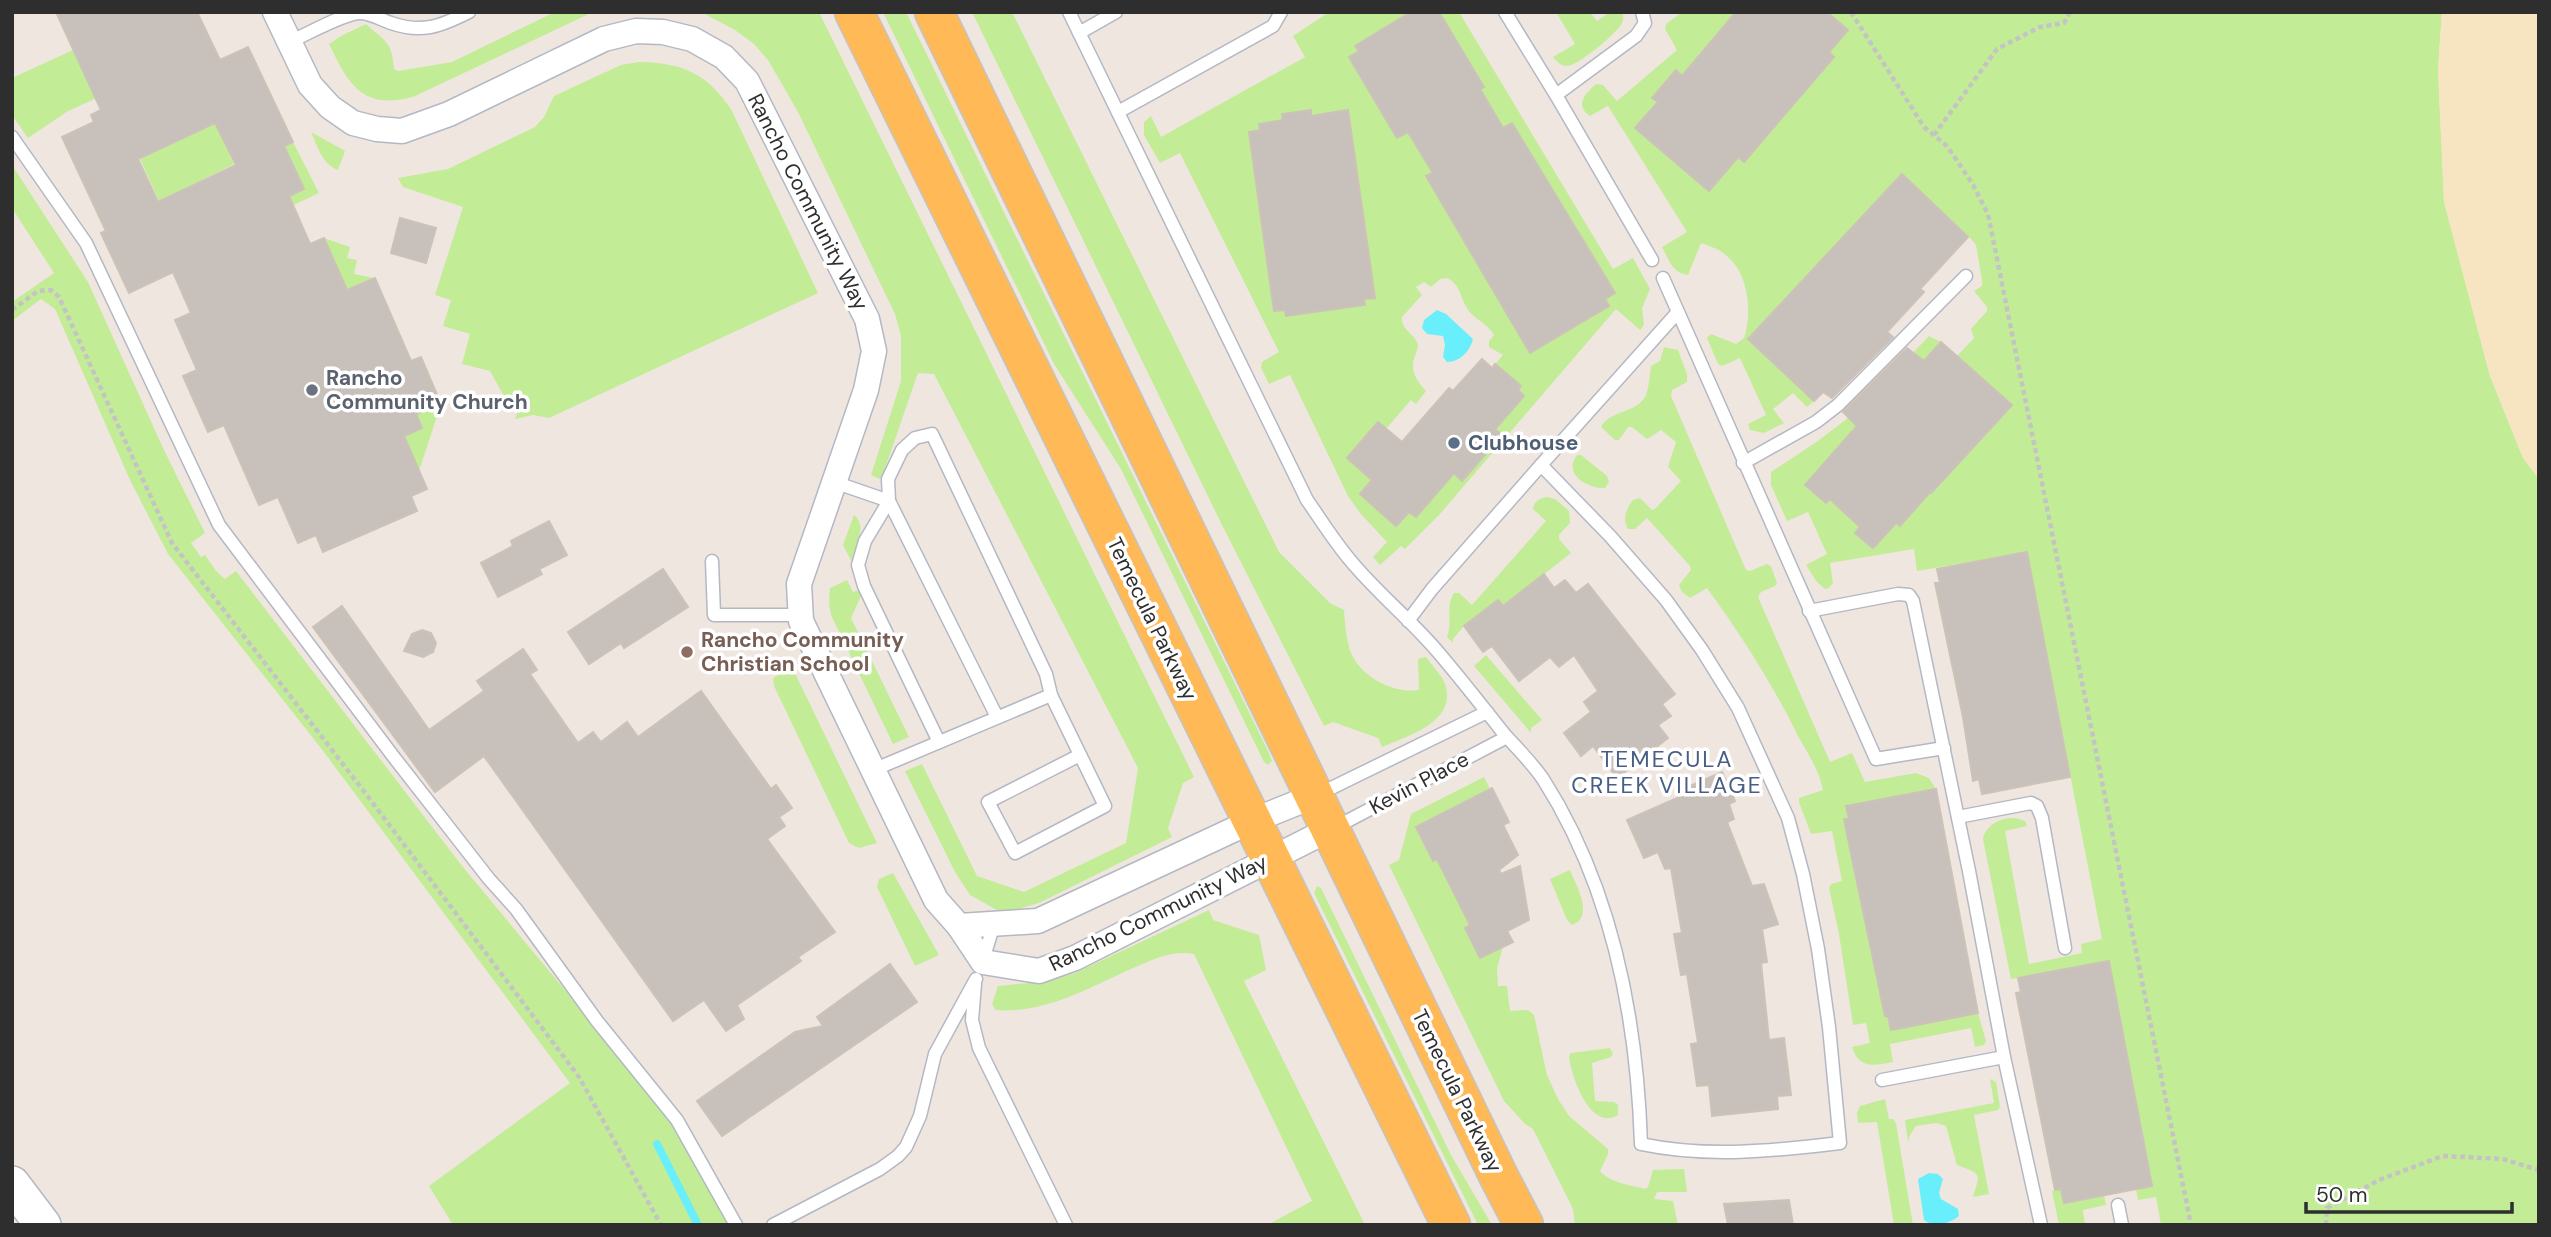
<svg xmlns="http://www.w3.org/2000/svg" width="2551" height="1237" font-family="'DM Sans',sans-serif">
  <rect width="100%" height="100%" fill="#f0e6e0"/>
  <g fill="#c3ec97" fill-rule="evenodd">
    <path d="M555,12H593L413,97C362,110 349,85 329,44L341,36L366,24C386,42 392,42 394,69L398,71L452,62Z"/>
    <path d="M701,12H819L1194,777L1183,783L1168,828L1172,837L1039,903L1011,911L997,910L970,895L955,872L905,771L922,764L977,876L1024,892L1126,843L1138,768L934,374L918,373L882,477L880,479L871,475L901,381V336L895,314L798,112L768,60L754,44L735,30Z"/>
    <path d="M883,12H906L1269,753L1272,761L1268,765L1264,762L1121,469L1054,364Z"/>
    <path d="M972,12H1012L1279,552L1330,603L1344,610C1345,624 1346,639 1351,653C1361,677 1394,694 1419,690L1418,659L1426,657C1432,666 1441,674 1445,684C1458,722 1407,736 1382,747L1378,738L1333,722L1324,726L1222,525Z"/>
    <path d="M1329,12H1459L1613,269L1633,258L1650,289L1642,308L1644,325L1640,330L1616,309L1439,515L1405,549L1401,546L1380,565L1373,557L1387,542L1360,513L1348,496L1290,375L1269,384L1261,368L1262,362L1279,352L1180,153L1160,163L1144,135V122L1151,116L1161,137L1305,57L1293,36ZM1447,278C1462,285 1460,300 1469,311C1476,320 1488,324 1494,335L1489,341V347L1503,355L1495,364L1518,390L1495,429L1502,435L1463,480L1454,473L1416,517L1409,512L1396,526L1360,494L1372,479L1347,458L1378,422L1386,429L1411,400L1416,404L1426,391C1417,381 1409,370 1415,356C1416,352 1418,349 1418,345C1415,333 1401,331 1402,317L1422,295L1416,287L1424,282L1431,287L1440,279Z"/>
    <path d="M1556,12H1590L1597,21L1610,12H1623C1623,17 1624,19 1622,23C1617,33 1578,66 1567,66C1561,66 1557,62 1553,57L1575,44Z"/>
    <path d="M1682,12H2442L2438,69L2444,202L2490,376L2523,458L2539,479V1225H2161L2156,1197L2138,1200L2136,1189L2152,1186L2109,961L2011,979L1983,839C1986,822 2011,812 2026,822L2027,826L2005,831L2029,964L2082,953L2081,944L2102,939L2027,552L1917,571L1914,549L1830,563L1833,583L1829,588L1825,589L1817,582L1806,565L1827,554L1808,512L1787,521L1771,485V472L1815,443L1856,412L1929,336L1941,342L1924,361L1918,357L1863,431L1806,484L1826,503L1830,499L1860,527L1856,533L1873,548L1896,523L1900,526L1922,501L1923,486L1932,493L1959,463L1960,448L1967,454L2011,406L1957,356L1974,338L1971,329L1987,311V307L1974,291L1982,286V281L1976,245L1972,240L1903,175L1748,339L1814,401L1807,407L1793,393L1773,409L1784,423L1764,433L1750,430L1748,424L1766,415L1740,358L1722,366L1718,364L1707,338L1711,334L1736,344L1744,338C1752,314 1749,277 1730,259C1722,250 1712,247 1701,243L1688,275C1672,273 1669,260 1662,247L1687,232L1608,106L1590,116C1574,105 1585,94 1596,84L1603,85L1617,101L1677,50L1665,29L1666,24Z"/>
    <path d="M73,50L99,97L68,111L28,138L12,115V78Z"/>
    <path d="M639,62C683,63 706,73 731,109L818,293L549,418L533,415L515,419L520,405L505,398L490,371L462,364L470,334L443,326L451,300L435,295L463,207L403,187L398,178L448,169L535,127L544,117L554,96L621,65Z"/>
    <path d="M215,124L234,164L159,201L140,159Z"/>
    <path d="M311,132L345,151L338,170C322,164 318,147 311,132Z"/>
    <path d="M293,142L319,193L264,219L260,210L304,189L284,146Z"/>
    <path d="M12,165L88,282L163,448L205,533L191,543L201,557L205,555L216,571L225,579L236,571L462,866L579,1007H585L663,1113L702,1149L742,1225H453L429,1186L570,1083L324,752L168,554L130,480L55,309L41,299L12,321V302L54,273L12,208Z"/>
    <path d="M324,238L350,247L347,258L357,260L354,274L375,278L347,290Z"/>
    <path d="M1664,347L1678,350L1687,374V382L1672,390L1671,396L1746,570L1750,571L1767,564L1771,566L1777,583L1775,586L1761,592L1758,597L1830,762L1852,753L1865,782L1916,773L1929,778L1936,789L1846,806L1849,819L1844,820L1848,844L1854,843L1851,854L1855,872H1861L1871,954L1877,953L1885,1016H1888L1891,1030L1978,1013L1986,1041L1984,1045L1975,1047L1971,1028L1890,1044L1893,1062C1873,1066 1859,1069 1852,1047L1870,1043L1866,1023L1853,1025L1839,934L1829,888L1831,884L1842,881L1832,831L1811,834L1799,802V798L1823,790C1819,770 1808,754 1798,736C1772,683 1741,635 1707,588L1690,598L1682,592L1679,585L1691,570L1690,566L1647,518L1635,529H1628C1622,519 1626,509 1633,500L1640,498L1652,510L1655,509L1681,481L1668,467L1676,442L1661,430L1647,439L1632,427H1628L1619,440H1615L1601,427C1611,409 1637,414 1646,395C1649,386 1650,375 1651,366L1660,361Z"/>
    <path d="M441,404L419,471L404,436L422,428L416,414Z"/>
    <path d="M1577,455H1581L1607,476L1609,482L1605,488C1588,489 1562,474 1577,455Z"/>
    <path d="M1547,497L1555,499L1569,511L1570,523L1559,535V539L1571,553L1503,606L1498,600L1464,626L1453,639V643L1447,637C1453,622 1445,607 1454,593H1459L1472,605L1546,521L1533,509C1534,501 1539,499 1547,497Z"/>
    <path d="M854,515C869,527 853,548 853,564L843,545Z"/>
    <path d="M847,580L853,592L860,590L862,594L851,618L909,737L893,744L831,615L829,604L830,588Z"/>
    <path d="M1486,655L1542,720L1531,728V733L1474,666Z"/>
    <path d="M792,667L877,843L859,848L849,843L774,686L773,678Z"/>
    <path d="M1484,777L1490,789L1416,827L1432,860L1437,859L1470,925L1466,928L1480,957L1503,946L1497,969L1498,986H1507L1510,1011L1528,1010L1534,1015L1547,1075L1558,1099L1569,1116L1608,1149V1154L1600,1171C1610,1183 1631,1185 1645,1189L1648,1187L1653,1170L1684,1169L1687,1192H1657L1654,1199L1673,1201L1678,1225H1575L1573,1209L1533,1129L1525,1124L1504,1101L1389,865L1399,860L1411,814Z"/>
    <path d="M1570,870C1576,885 1595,917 1572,925L1567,920L1550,879Z"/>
    <path d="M893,873L939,955L915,966L877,887L879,879Z"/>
    <path d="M1317,886L1321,888L1451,1155L1492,1225H1478L1314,893Z"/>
    <path d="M1209,910L1213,920L1259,935L1266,970L1244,981L1365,1225H1267L1312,1201L1194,954C1170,950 1153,960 1131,969C1089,988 1044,1014 996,1010L992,1004L998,986L1049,981L1075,973Z"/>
    <path d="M1610,1048L1613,1054L1611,1057L1592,1063L1595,1101L1614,1102L1618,1105V1115C1590,1132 1571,1076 1569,1056L1571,1053Z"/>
    <path d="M1990,1079L1996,1082L2000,1107L1998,1110L1974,1115L1989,1194L1973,1197C1980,1173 1983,1175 1957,1165L1946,1126L1936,1123L1916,1126L1910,1135L1908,1142L1905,1120L1994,1103Z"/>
    <path d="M1885,1099L1889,1119H1893L1896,1123L1913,1225H1894L1877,1122L1858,1123L1857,1113L1860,1106Z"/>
    <path d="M2061,1189L2064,1203L2104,1195L2106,1205L2083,1210L2085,1225H2059L2052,1191Z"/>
  </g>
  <path fill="#f7e5c1" d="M2442,12H2539V479L2523,458L2490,376L2444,202L2438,69Z"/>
  <g fill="#69effb">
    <path d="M1437,310L1446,314L1473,339C1470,351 1460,362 1447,362L1443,357L1445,345L1443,336L1427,334L1422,328L1424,320Z"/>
    <path d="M1929,1173L1938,1174L1943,1179L1939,1193L1941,1199L1958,1209L1959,1216C1949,1224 1934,1228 1924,1220L1918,1179Z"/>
  </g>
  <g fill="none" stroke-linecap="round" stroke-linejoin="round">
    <path stroke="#69effb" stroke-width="8" d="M657,1144L698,1225"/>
  </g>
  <g fill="#c8c1bb" stroke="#ccc2b8" stroke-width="2" fill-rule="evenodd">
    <path d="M56,12H197L220,60L248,47L293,142L284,146L304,189L289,196L310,244L324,238L347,290L375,278L411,361L421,357L441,404L416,414L422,428L404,436L427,489L411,496L417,511L323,552L316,535L298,543L278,497L259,505L224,425L208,432L183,376L197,370L175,320L191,313L173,272L129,293L101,233L106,231L62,137L94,122L91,115L101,110ZM215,123L236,165L158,202L138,159Z"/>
    <path d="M1411,12H1439L1484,87L1480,89L1503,128L1512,123L1615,293L1605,299L1609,306L1530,353L1426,176L1433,173L1408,132L1397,138L1349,57L1359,51L1355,46Z"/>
    <path d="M1736,12H1827L1848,30L1829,52L1834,57L1744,162L1738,157L1709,191L1635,128L1658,102L1652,98L1676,70L1682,76Z"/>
    <path d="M1311,110V116L1348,110L1375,298L1364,299L1365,305L1286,316L1285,310L1274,311L1249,132L1260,130L1259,124L1283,120L1282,114Z"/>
    <path d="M1902,174L1968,237L1920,289L1924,292L1887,332L1893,337L1832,398L1823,392L1814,401L1748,339Z"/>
    <path d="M400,218L436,228L426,263L391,253Z"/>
    <path d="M1941,342L2012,405L1931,493L1930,492L1900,526L1896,523L1873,548L1855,533L1860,527L1830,499L1826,503L1805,485L1857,426L1843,412L1907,348L1924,361Z"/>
    <path d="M1482,359L1492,368L1495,364L1521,386L1518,390L1524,396L1495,429L1502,435L1462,481L1454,473L1416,517L1409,512L1396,526L1360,494L1372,480L1347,458L1378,422L1402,442L1449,388L1453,391Z"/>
    <path d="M549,521L567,555L539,569L542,574L498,597L481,563L513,546L511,541Z"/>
    <path d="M2027,552L2070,777L1982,794L1979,779L1973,781L1963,717L1935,583H1940L1937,569Z"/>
    <path d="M663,569L688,607L624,648L621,643L589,664L568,632Z"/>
    <path d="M1544,574L1554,588L1565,580L1576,593L1588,584L1675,694L1662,704L1671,716L1658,725L1668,738L1617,778L1593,746L1581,756L1564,733L1591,712L1584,702L1598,691L1574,655L1559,667L1550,657L1519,681L1492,646L1483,652L1464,626L1498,600L1503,606Z"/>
    <path d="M342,606L429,730L484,691L477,681L523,649L537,670L530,674L578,743L593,732L601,742L627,722L638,737L701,691L771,789L776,785L792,808L779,817L785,826L767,839L835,932L798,957L801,961L737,1005L744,1019L726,1031L704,1000L673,1021L484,756L435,792L313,627Z"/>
    <path d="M422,630L431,633L436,643L433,652L423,657L404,651L412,634Z"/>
    <path d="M1722,772L1735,801L1729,804L1734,819L1727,822L1752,886L1764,884L1778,924L1762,929L1767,962L1761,963L1769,1040L1784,1038L1791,1095L1777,1096L1778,1109L1712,1116L1709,1085L1697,1086L1691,1044L1698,1043L1687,974L1681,975L1674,934L1682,933L1671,868L1665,869L1658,852L1644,858L1627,820L1693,791L1690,786Z"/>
    <path d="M1492,788L1509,822L1503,825L1518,855L1499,870L1501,874L1520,866L1529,920L1507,931L1513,942L1480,958L1465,928L1470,925L1437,859L1433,861L1416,827Z"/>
    <path d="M1936,789L1978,1013L1891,1030L1888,1016H1885L1849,844L1844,819H1849L1846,806Z"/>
    <path d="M2109,961L2152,1186L2064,1203L2061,1189L2055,1190L2016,993L2021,992L2018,978Z"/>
    <path d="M890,964L917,1002L722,1136L697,1101L795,1032L823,1026L817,1017Z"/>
    <path d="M1789,1200L1793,1225H1728L1724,1204Z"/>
  </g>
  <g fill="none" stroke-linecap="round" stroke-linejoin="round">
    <g stroke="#b3b8c2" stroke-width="15">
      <g id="lane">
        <path d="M1069,12L1307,500C1321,520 1334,541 1350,560C1377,593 1411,620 1438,652C1461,679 1483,707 1505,735C1518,749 1532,763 1543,779C1612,887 1637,1018 1641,1144C1707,1158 1774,1151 1840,1143L1829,1027L1818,949L1803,874L1788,818L1738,708L1702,650L1666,600L1610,536L1541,465L1432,589L1408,621"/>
        <path d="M1505,12L1556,95L1652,260"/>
        <path d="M1079,33L1116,12"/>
        <path d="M289,42C306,35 344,13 360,13C370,13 382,20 391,23C422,34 441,26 469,12"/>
        <path d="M1556,95L1636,36L1645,23L1642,12"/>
        <path d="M1118,112L1273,26L1281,12"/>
        <path d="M12,137L86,243L219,525L393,756L489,879L516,909L597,1021L677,1120L736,1225"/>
        <path d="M1663,278L1876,759L1944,748"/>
        <path d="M1743,463L1816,422L1838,405L1966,276"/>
        <path d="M1541,465L1677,313"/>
        <path d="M834,482L889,501L865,541L858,565L864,586L939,742"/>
        <path d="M712,561L714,615H801"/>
        <path d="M1809,611L1898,594L1909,595L1913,601L1969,871L2004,1057L2041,1225"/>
        <path d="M997,717L889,501L888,479L902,450L915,438L932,434L1046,674L1051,695"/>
        <path d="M873,770L1051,695L1105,806L1015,853L988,802L1080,755"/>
        <path d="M1317,795L1487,712"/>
        <path d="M1958,817L2031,803L2037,806L2042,818L2065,948"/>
        <path d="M1334,828L1507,737"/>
        <path d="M983,960L994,924"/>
        <path d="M975,984L972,1020L979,1048L1066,1225"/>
        <path d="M1882,1080L2004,1057"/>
        <path d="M2118,1205L2122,1225"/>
        <path d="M773,1225L880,1169L898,1156L906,1147L920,1116L935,1054L976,979"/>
      </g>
    </g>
    <g stroke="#b3b8c2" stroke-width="27">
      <g id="street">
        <path d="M275,12L310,85L330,107L353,123L377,129L402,131L449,114L604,39L636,31L663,32L692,39L724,57L747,81L867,319L874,351L866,390L799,584L801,621L936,900L959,926L983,962L1039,971L1075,958L1330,829"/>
        <path d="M959,926L1038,921L1252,821L1314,796"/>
      </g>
    </g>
    <g stroke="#b3b8c2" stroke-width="38">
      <path id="secondary" d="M12,1184L43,1225"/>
    </g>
    <g stroke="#c4c4c4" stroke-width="41">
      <g id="primary">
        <path d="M854,12L1451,1225"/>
        <path d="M934,12L1499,1177L1524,1225"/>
      </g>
    </g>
    <g stroke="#c4c4c4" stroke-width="4.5" stroke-dasharray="5 3.5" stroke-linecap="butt">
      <path d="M1851,12L1924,127L1947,146L1972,183L1988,214L2191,1225"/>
      <path d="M1934,135L1997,49L2040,27L2064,23L2070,12"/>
      <path d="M12,310L38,291L51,290L59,297L172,543L366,794L579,1077L661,1225"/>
      <path d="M2326,1225L2327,1208L2379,1180L2443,1156L2503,1159L2539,1170"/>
    </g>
    <use href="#lane" stroke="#fff" stroke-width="12"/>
    <use href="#street" stroke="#fff" stroke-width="24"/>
    <use href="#secondary" stroke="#fff" stroke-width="35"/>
    <use href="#primary" stroke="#ffb956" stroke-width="38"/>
  </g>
  <circle fill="#6b7280" stroke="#fff" stroke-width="2.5" cx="312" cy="390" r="7"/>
  <circle fill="#5c6f8a" stroke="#fff" stroke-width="2.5" cx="1454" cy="443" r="7"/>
  <circle fill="#8d6e63" stroke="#fff" stroke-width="2.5" cx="687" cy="652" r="7"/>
  <g text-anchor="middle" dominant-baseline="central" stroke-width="7" stroke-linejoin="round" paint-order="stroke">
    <g font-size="21" fill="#2e2e2e" stroke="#fff">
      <text transform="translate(808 202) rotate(63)">Rancho Community Way</text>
      <text transform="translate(1152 619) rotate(64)">Temecula Parkway</text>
      <text transform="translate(1419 783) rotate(-28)">Kevin Place</text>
      <text transform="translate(1158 913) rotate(-26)">Rancho Community Way</text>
      <text transform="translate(1457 1091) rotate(64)">Temecula Parkway</text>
    </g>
    <g font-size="21" font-weight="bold" fill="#5b616d" stroke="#fff" text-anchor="start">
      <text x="326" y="378">Rancho<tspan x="326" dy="24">Community Church</tspan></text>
    </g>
    <g font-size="21" font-weight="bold" fill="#4e5e75" stroke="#fff" text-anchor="start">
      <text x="1468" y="443">Clubhouse</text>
    </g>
    <g font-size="21" font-weight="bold" fill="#785e54" stroke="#fff" text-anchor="start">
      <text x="701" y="640">Rancho Community<tspan x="701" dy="24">Christian School</tspan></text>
    </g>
    <g font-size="23" letter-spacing="2" fill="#485e85" stroke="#fff">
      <text x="1667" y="759">TEMECULA<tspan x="1667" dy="26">CREEK VILLAGE</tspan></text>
    </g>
  </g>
  <rect width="2551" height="1237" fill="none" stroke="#2e2e2e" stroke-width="28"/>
  <path d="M2306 1202v10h206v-10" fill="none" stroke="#2e2e2e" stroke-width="3.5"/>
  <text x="2316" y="1202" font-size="21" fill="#2e2e2e" stroke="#ffffff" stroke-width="5" paint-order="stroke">50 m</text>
</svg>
